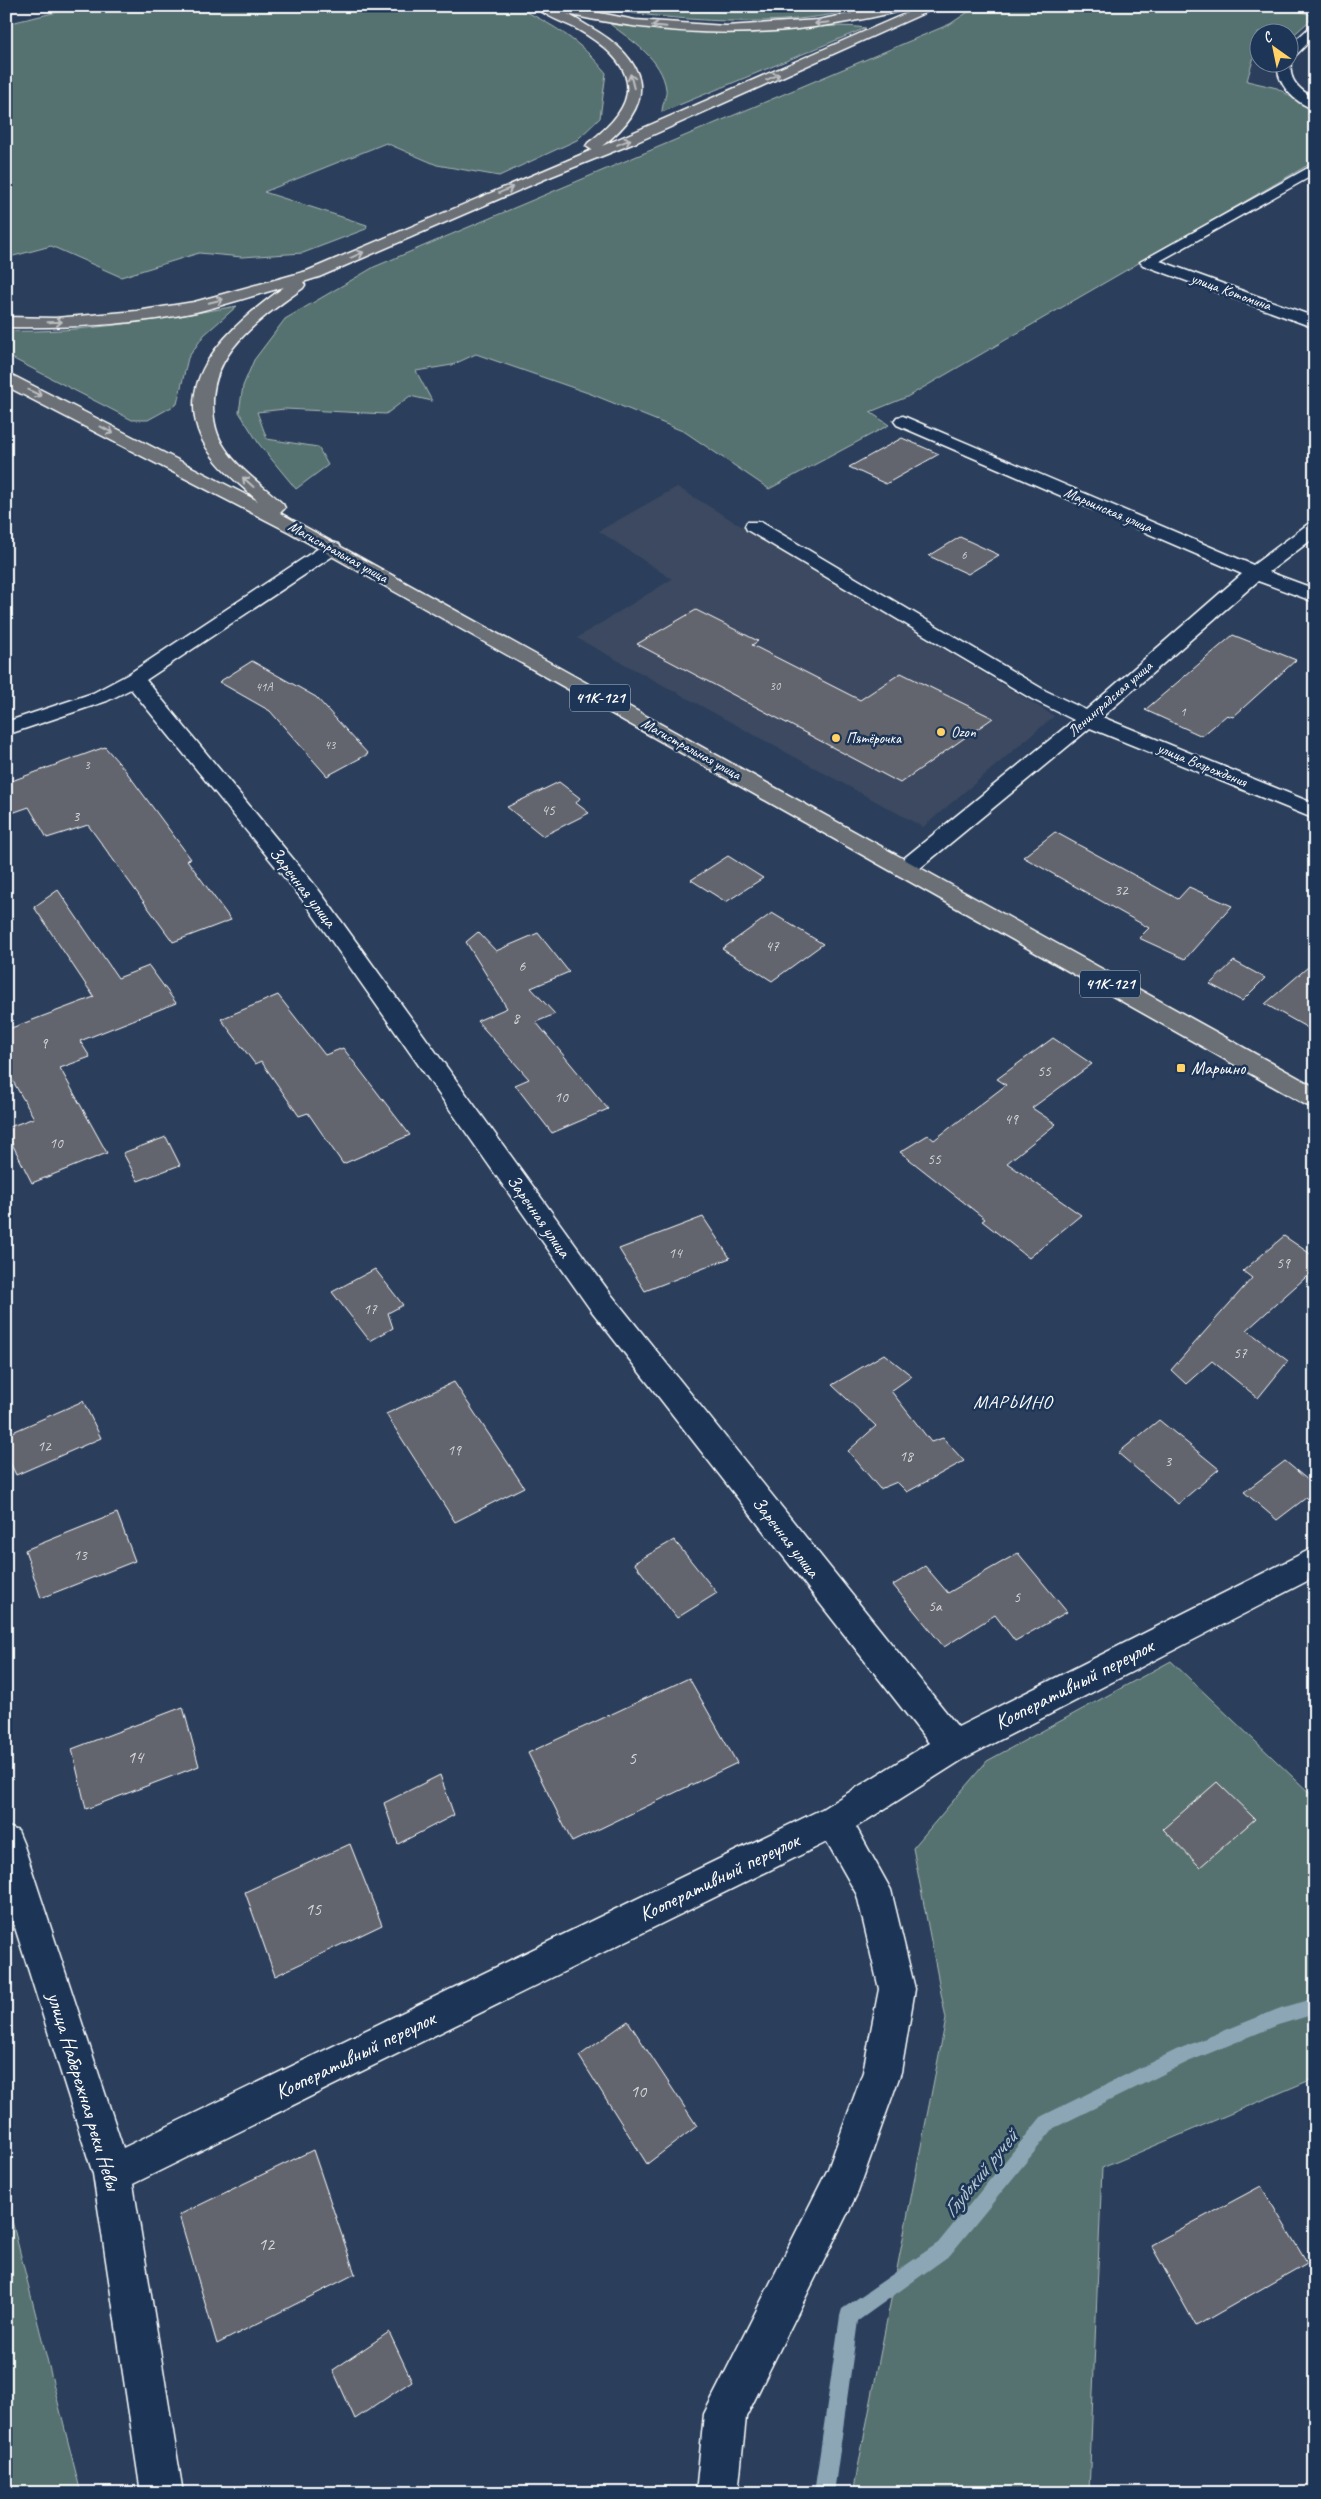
<svg xmlns="http://www.w3.org/2000/svg" width="1321" height="2499" font-family="Caveat,sans-serif">
  <rect width="100%" height="100%" fill="#2b3f5c"/>
  <filter id="ink" filterUnits="userSpaceOnUse"><feTurbulence type="fractalNoise" baseFrequency=".02" numOctaves="2"/><feDisplacementMap in="SourceGraphic" scale="10" xChannelSelector="R" yChannelSelector="G"/><feConvolveMatrix kernelMatrix="1 2 1 2 8 2 1 2 1" color-interpolation-filters="sRGB"/></filter>
  <g filter="url(#ink)">
    <path fill="#3c4a61" d="M677,487L1054,716L923,827L577,638L672,579L599,531Z"/>
    <g fill="#577270" stroke="#abb8b8">
      <path d="M83,6H514C551,23 581,41 606,73L600,118L577,140L499,176L437,165L386,143L264,192L367,225L366,229L303,253L242,257L199,253L121,277L51,246L6,258V24Z"/>
      <path d="M587,6H653L711,11L868,6C785,31 671,21 587,6Z"/>
      <path d="M977,6H1280L1315,16L1289,39L1288,32H1258C1258,50 1251,64 1247,81L1277,88L1315,112V161L907,397L870,412L889,425L769,489L685,432L591,394L476,354L452,365L416,371L432,401L410,396L386,414L285,409L257,412L267,439L318,447L328,465L296,489L259,444L239,412L243,386L254,360L285,319L374,267L950,24Z"/>
      <path d="M610,24C658,30 704,34 752,33C790,32 829,22 866,28L662,112C662,104 667,96 666,89C662,59 632,41 610,24Z"/>
      <path d="M237,306L204,335L188,358L177,404L148,420H132L6,355V331C84,333 161,319 237,306Z"/>
      <path d="M1171,1661L1315,1798V2078L1102,2168L1089,2493H853L946,2019L913,1848L987,1761Z"/>
      <path d="M6,2197L81,2493H6Z"/>
    </g>
    <path fill="#3f6b83" stroke="#8ca6b5" d="M653,6H823C771,14 706,15 653,6Z"/>
    <g fill="none" stroke-linecap="round" stroke-linejoin="round">
      <path fill="#8ca6b5" fill-rule="evenodd" d="M1315,1998V2014L1278,2025L1188,2062L1054,2128L950,2255L858,2321L834,2493H814L840,2316L842,2309L938,2243L1042,2116L1176,2050L1278,2009Z"/>
    </g>
    <g fill="#64656e" stroke="#fff">
      <path d="M902,438L939,454L886,484L849,467Z"/>
      <path d="M960,537L999,555L968,574L929,556Z"/>
      <path d="M696,610L758,641L752,645L860,700L901,673L993,718L900,783L637,644Z"/>
      <path d="M1233,635L1296,660L1233,717L1227,715L1202,736L1145,710Z"/>
      <path d="M252,661L316,697L368,754L327,776L270,711L219,682Z"/>
      <path d="M105,747L125,770L191,859L187,860L231,920L173,942L88,825L47,838L29,807L6,815V783Z"/>
      <path d="M559,782L580,798L576,803L589,813L543,836L507,807Z"/>
      <path d="M1055,832L1178,899L1189,887L1232,906L1185,959L1139,938L1149,928L1023,857Z"/>
      <path d="M728,856L763,878L726,902L691,880Z"/>
      <path d="M58,890L118,978L149,966L176,1003L80,1041L90,1057L60,1068L107,1153L32,1183L6,1132V1128L34,1118L6,1069V1030L94,997L34,907Z"/>
      <path d="M772,913L823,944L772,981L722,949Z"/>
      <path d="M478,932L496,951L538,933L569,972L531,988L555,1014L536,1022L608,1109L552,1133L515,1085L529,1079L477,1021L507,1008L466,942Z"/>
      <path d="M1234,961L1265,978L1242,1001L1210,984Z"/>
      <path d="M1315,961V1032L1265,1004Z"/>
      <path d="M278,995L325,1055L343,1048L410,1135L343,1164L308,1113L299,1116L261,1061L255,1064L221,1019Z"/>
      <path d="M1053,1038L1092,1064L1032,1108L1056,1124L1007,1163L1081,1215L1029,1258L982,1221L985,1219L900,1152L928,1135L934,1140L1006,1085L997,1079Z"/>
      <path d="M166,1137L180,1165L138,1181L123,1153Z"/>
      <path d="M703,1217L730,1258L645,1291L619,1249Z"/>
      <path d="M1284,1236L1315,1257V1269L1247,1330L1288,1361L1258,1398L1212,1361L1186,1384L1171,1370L1252,1278L1243,1271Z"/>
      <path d="M375,1269L403,1305L388,1313L393,1328L370,1341L332,1292Z"/>
      <path d="M884,1354L912,1376L891,1391L931,1442L943,1438L964,1461L907,1492L897,1482L880,1489L848,1451L876,1426L832,1385Z"/>
      <path d="M454,1382L524,1487L455,1522L386,1414Z"/>
      <path d="M83,1401L101,1438L16,1475L6,1454V1435Z"/>
      <path d="M1159,1420L1219,1469L1178,1504L1118,1453Z"/>
      <path d="M1285,1461L1315,1486V1491L1277,1520L1244,1492Z"/>
      <path d="M117,1513L135,1561L41,1598L25,1550Z"/>
      <path d="M674,1540L717,1593L677,1618L634,1563Z"/>
      <path d="M1018,1553L1067,1612L1015,1641L995,1615L944,1647L893,1585L925,1566L948,1593Z"/>
      <path d="M689,1678L737,1763L572,1842L528,1753Z"/>
      <path d="M183,1707L199,1766L86,1809L72,1749Z"/>
      <path d="M440,1775L454,1815L398,1844L384,1803Z"/>
      <path d="M1217,1782L1255,1819L1200,1867L1163,1829Z"/>
      <path d="M350,1844L382,1925L275,1976L245,1892Z"/>
      <path d="M628,2021L697,2126L647,2164L579,2056Z"/>
      <path d="M313,2150L355,2274L217,2344L179,2215Z"/>
      <path d="M1261,2186L1307,2263L1196,2326L1151,2245Z"/>
      <path d="M389,2332L412,2381L355,2419L333,2370Z"/>
    </g>
    <g fill="none" stroke-linecap="round" stroke-linejoin="round">
      <g stroke="#fff" stroke-width="3">
        <g id="street">
          <path d="M1315,25V36L1293,58L1288,59V47L1311,26Z"/>
          <path d="M1288,59L1291,62C1288,81 1300,90 1315,99V109C1295,104 1275,83 1278,62H1288Z"/>
          <path d="M1315,164V174L1160,261L1315,317V328L1143,265L1140,262Z"/>
          <path d="M903,416L1253,565L1308,524L1315,522V537L1269,572L1315,589V602L1258,581L1102,717L1315,804V819L1090,728L913,874L905,876L897,874L894,869L897,864L1074,720L1032,699L747,530L745,526L747,522H761L1046,691L1086,710L1242,574L897,425L894,421L897,417Z"/>
          <path d="M332,542L339,544L341,548L339,552L146,680L318,889L610,1293L958,1727L1315,1547V1577L965,1758L856,1827L891,1890L915,1989L901,2072L858,2192L746,2417L738,2493H696L704,2414L828,2169L863,2072L879,1989L857,1895L827,1842L133,2184L183,2493H141L93,2174L6,1899V1826L18,1831L23,1843L123,2148L822,1809L929,1743L590,1309L302,899L131,689L107,701L6,735V722L93,693L127,675L325,544Z"/>
        </g>
      </g>
      <g stroke="#fff" stroke-width="3">
        <path id="primary" d="M535,6C556,6 570,15 588,26C648,59 661,101 602,146L923,6H940L637,142L552,176L319,277L303,282L305,285L303,288C263,317 212,350 213,404C213,420 216,435 225,448C239,470 264,486 283,504L285,508L280,513L1315,1087V1108L1306,1105L289,532L6,386V374L12,375L258,501C242,486 223,472 210,453C162,383 232,325 284,287C255,295 226,305 196,312C134,325 69,328 6,327V317L55,318L137,311L194,302L307,271L592,150L586,146L588,143C648,99 636,62 575,28C563,22 544,16 535,6Z"/>
      </g>
      <g stroke="#fff" stroke-width="3">
        <path id="highway" d="M543,6H565L635,20L726,26L818,20L889,6H910L908,9C783,41 670,40 545,9Z"/>
      </g>
      <use href="#street" fill="#1d3557" fill-rule="evenodd"/>
      <use href="#primary" fill="#6b6f75" fill-rule="evenodd"/>
      <use href="#highway" fill="#6b6f75" fill-rule="evenodd"/>
    </g>
    <defs><path id="oneway-shaft" d="M-6 0H5M1.5-3L5.5 0L1.5 3" fill="none" stroke-width="1.6" stroke-linecap="round" stroke-linejoin="round" transform="scale(1.25)"/></defs>
    <g stroke="#bcbec1">
      <use href="#oneway-shaft" transform="translate(822 23) rotate(174)"/>
      <use href="#oneway-shaft" transform="translate(659 26) rotate(-175)"/>
      <use href="#oneway-shaft" transform="translate(773 77) rotate(-24)"/>
      <use href="#oneway-shaft" transform="translate(632 81) rotate(-104)"/>
      <use href="#oneway-shaft" transform="translate(624 142) rotate(-22)"/>
      <use href="#oneway-shaft" transform="translate(506 190) rotate(-23)"/>
      <use href="#oneway-shaft" transform="translate(357 255) rotate(-24)"/>
      <use href="#oneway-shaft" transform="translate(216 301) rotate(-14)"/>
      <use href="#oneway-shaft" transform="translate(55 322) rotate(-2)"/>
      <use href="#oneway-shaft" transform="translate(35 393) rotate(26)"/>
      <use href="#oneway-shaft" transform="translate(107 430) rotate(28)"/>
      <use href="#oneway-shaft" transform="translate(248 482) rotate(-138)"/>
    </g>
  </g>
  <g fill="#ffd166" stroke="#1d3557" stroke-width="2">
    <circle cx="941" cy="732" r="5"/>
    <circle cx="836" cy="738" r="5"/>
    <rect x="1176" y="1063" width="10" height="10" rx="2.5"/>
  </g>
  <g text-anchor="middle" dominant-baseline="central" stroke-width="5" stroke-linejoin="round" paint-order="stroke">
    <g font-size="12" fill="#d8d8db">
      <text x="964" y="555">6</text>
      <text x="775" y="686">30</text>
      <text x="264" y="687">41А</text>
      <text x="1183" y="712">1</text>
      <text x="330" y="745">43</text>
      <text x="87" y="765">3</text>
    </g>
    <g font-size="15" fill="#fff" stroke="#1d3557">
      <text transform="translate(1231 292) rotate(20)">улица Котомина</text>
      <text transform="translate(1108 510) rotate(23)">Марьинская улица</text>
      <text transform="translate(338 552) rotate(29)">Магистральная улица</text>
      <text transform="translate(1110 699) rotate(-41)">Ленинградская улица</text>
      <text transform="translate(691 749) rotate(29)">Магистральная улица</text>
      <text transform="translate(1202 765) rotate(22)">улица Возрождения</text>
    </g>
    <g font-size="15" fill="#fff" stroke="#1d3557" text-anchor="start">
      <text x="951" y="732">Ozon</text>
      <text x="846" y="738">Пятёрочка</text>
    </g>
    <g font-size="15" fill="#d8d8db">
      <text x="548" y="810">45</text>
      <text x="76" y="816">3</text>
      <text x="1121" y="890">32</text>
      <text x="772" y="946">47</text>
      <text x="522" y="966">6</text>
      <text x="516" y="1018">8</text>
      <text x="44" y="1043">9</text>
      <text x="1044" y="1071">55</text>
      <text x="561" y="1097">10</text>
      <text x="1011" y="1119">49</text>
      <text x="56" y="1143">10</text>
      <text x="934" y="1159">55</text>
      <text x="675" y="1253">14</text>
      <text x="1283" y="1263">59</text>
      <text x="370" y="1309">17</text>
      <text x="1240" y="1353">57</text>
      <text x="44" y="1446">12</text>
      <text x="454" y="1450">19</text>
      <text x="906" y="1456">18</text>
      <text x="1168" y="1461">3</text>
      <text x="80" y="1555">13</text>
      <text x="1017" y="1597">5</text>
      <text x="935" y="1606">5а</text>
    </g>
    <g fill="#1d3557" stroke="#bbc2cd" stroke-width="1">
      <rect x="570" y="684.5" width="60" height="27" rx="4"/>
      <rect x="1080" y="970.5" width="60" height="27" rx="4"/>
    </g>
    <g font-size="16" font-weight="bold" fill="#fff">
      <text x="600" y="698">41К-121</text>
      <text x="1110" y="984">41К-121</text>
    </g>
    <g font-size="18" fill="#fff" stroke="#1d3557">
      <text transform="translate(303 887) rotate(52)">Заречная улица</text>
      <text transform="translate(539 1216) rotate(55)">Заречная улица</text>
      <text transform="translate(786 1537) rotate(52)">Заречная улица</text>
    </g>
    <g font-size="18" fill="#fff" stroke="#1d3557" text-anchor="start">
      <text x="1191" y="1068">Марьино</text>
    </g>
    <g font-size="18" fill="#d8d8db">
      <text x="135" y="1757">14</text>
      <text x="632" y="1758">5</text>
      <text x="313" y="1909">15</text>
      <text x="638" y="2091">10</text>
      <text x="266" y="2244">12</text>
    </g>
    <g font-size="19" letter-spacing="1" fill="#fff" stroke="#1d3557">
      <text x="1013" y="1402">МАРЬИНО</text>
    </g>
    <g font-size="21" fill="#fff" stroke="#1d3557">
      <text transform="translate(1074 1684) rotate(-27)">Кооперативный переулок</text>
      <text transform="translate(719 1877) rotate(-26)">Кооперативный переулок</text>
      <text transform="translate(355 2055) rotate(-26)">Кооперативный переулок</text>
      <text transform="translate(84 2091) rotate(73)">улица Набережная реки Невы</text>
    </g>
    <g font-size="22" font-style="italic" fill="#b2c4cd" stroke="#1d3557">
      <text transform="translate(980 2174) rotate(-51)">Глубокий ручей</text>
    </g>
  </g>
  <rect width="1321" height="2499" fill="none" stroke="#1d3557" stroke-width="25"/>
  <rect x="12" y="12" width="1296" height="2474" fill="none" stroke="#fff" stroke-width="2" filter="url(#ink)"/>
  <g transform="translate(1274 48) rotate(327)"><circle r="24" fill="#1d3557" stroke="#77869a"/>
  <path d="M0-4L9 19L0 12L-9 19Z" fill="#ffd166"/>
  <text y="-8" font-size="14" font-weight="bold" text-anchor="middle" fill="#ffffff">С</text>
  </g>
</svg>
